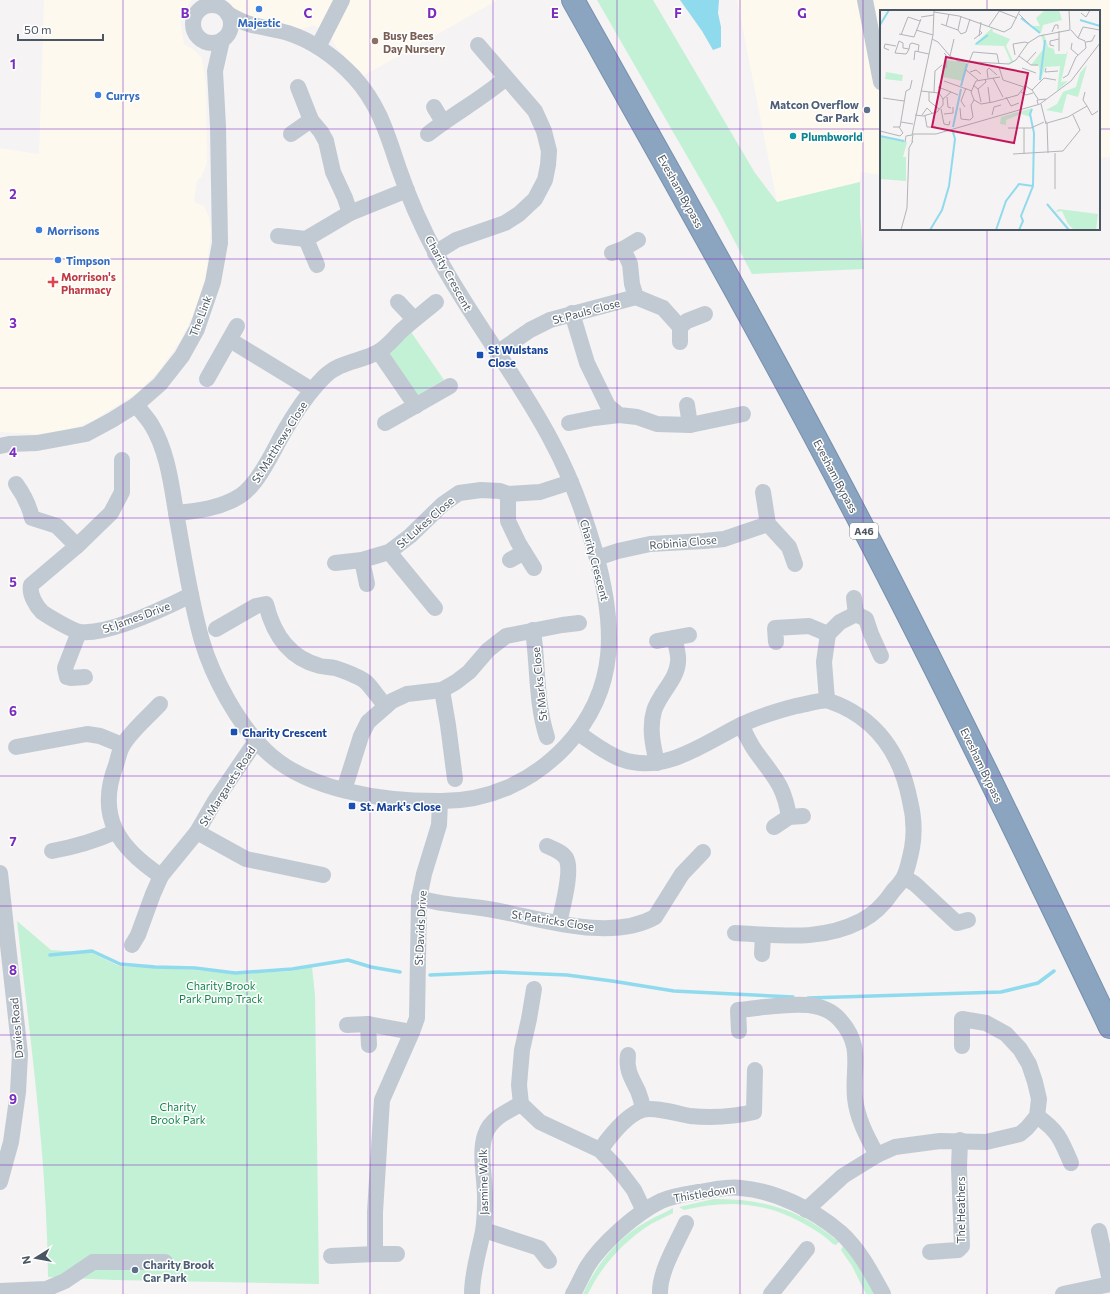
<svg xmlns="http://www.w3.org/2000/svg" width="1110" height="1294" font-family="Commissioner,sans-serif">
  <rect width="100%" height="100%" fill="#f5f3f3"/>
  <g fill="#fdf9ef">
    <path d="M44,0H192L180,18L184,44L195,51L202,58L206,84L207,163L201,178L197,180L194,202L204,206L209,216L211,231L206,276L194,315L179,343L159,371L138,392L93,421L68,430L39,434L0,432V148L39,154Z"/>
    <path d="M227,0H498L363,76L335,46L330,34L313,25L303,29L270,24L228,7Z"/>
    <path d="M737,0H1110V157L1099,158V11H881V175L861,172L860,182L777,202Z"/>
  </g>
  <g fill="#c3f1d5">
    <path d="M597,0H653L755,173L777,202L860,182V215L864,269L752,274L717,208Z"/>
    <path d="M411,332L444,380L416,396L388,353Z"/>
    <path d="M17,921L51,950L92,953L119,966L195,970L235,974L292,971L312,967L315,995L319,1284L115,1280L48,1277C47,1158 30,1039 17,921Z"/>
    <path d="M714,1199C764,1199 800,1209 839,1242L836,1245L833,1244C826,1237 817,1231 808,1226C768,1202 729,1199 684,1210L679,1207Z"/>
    <path d="M673,1208V1213C666,1217 658,1220 651,1224C624,1241 601,1266 588,1294H583C596,1265 619,1236 648,1221C656,1216 665,1213 673,1208Z"/>
    <path d="M843,1246L849,1252L876,1294H866L852,1266L841,1250Z"/>
  </g>
  <path fill="#90daee" d="M680,0H719L718,13L721,27V47L713,50L702,31Z"/>
  <g fill="none" stroke-linecap="round" stroke-linejoin="round">
    <g stroke="#90daee" stroke-width="3.5">
      <path d="M50,955L92,951L120,964L155,967L195,968L235,973L292,969L348,960L371,967L400,972"/>
      <path d="M430,975L499,972L567,975L612,981L674,991L793,997"/>
      <path d="M808,998L1001,992L1038,983L1054,971"/>
    </g>
    <g stroke="#7690ad" stroke-width="24">
      <path id="highway" d="M573,0C669,171 766,342 857,516C945,684 1028,856 1110,1027"/>
    </g>
    <g stroke="#c1cad2" stroke-width="16">
      <path d="M865,0L881,82"/>
      <circle cx="212" cy="24" r="19"/>
      <path d="M318,47L342,0"/>
      <path d="M298,87L311,120L321,132L326,141L333,172L345,198L350,213"/>
      <path d="M434,107L443,122"/>
      <path d="M291,134L311,120"/>
      <path d="M428,134C453,114 482,99 506,78"/>
      <path d="M278,236L306,239L350,213L407,190"/>
      <path d="M306,239L317,265"/>
      <path d="M623,249L630,264L632,284L636,297L663,308L680,327"/>
      <path d="M435,253L456,240L505,223L519,214L535,199L545,180L548,165L549,151L544,131L535,111L478,45"/>
      <path d="M612,253L623,249L638,240"/>
      <path d="M398,302L414,319"/>
      <path d="M572,313L587,363L608,406L619,415L637,417L657,424L690,425L743,414"/>
      <path d="M230,340L312,390"/>
      <path d="M680,342V327L687,321L705,314"/>
      <path d="M379,352L416,406"/>
      <path d="M497,353L530,330L550,320L636,297"/>
      <path d="M207,379L237,326"/>
      <path d="M136,405C141,411 147,418 151,424C169,453 172,491 178,524C185,563 191,603 202,641C213,678 238,724 266,751C307,791 383,801 438,801C488,802 532,782 566,746C620,688 615,623 595,551C584,513 570,475 551,440C518,377 472,320 438,257C423,230 409,198 399,169C387,134 380,106 354,77C336,58 313,41 288,33C275,29 262,28 249,24C242,22 235,18 228,14"/>
      <path d="M687,405L690,425"/>
      <path d="M385,423L450,386"/>
      <path d="M569,423L594,418L619,415"/>
      <path d="M0,446L9,444L37,443L86,434L112,420L136,405L160,384L182,356L197,329L213,282L220,243L218,126L215,71L222,40"/>
      <path d="M122,460V492L111,513L77,546L31,585C29,594 36,606 42,612C49,617 73,631 80,632C108,635 165,608 191,595"/>
      <path d="M16,484C24,495 29,505 32,518L57,526L77,546"/>
      <path d="M763,492L768,524L789,547L795,564"/>
      <path d="M508,494V521L518,542L524,552"/>
      <path d="M176,513C198,511 221,508 240,496C256,486 271,456 280,439C291,419 308,393 324,377C340,361 360,362 378,352C387,347 394,338 401,331C412,321 424,312 436,302"/>
      <path d="M389,552L435,608"/>
      <path d="M597,558L618,551L650,544L704,541L724,539L768,524"/>
      <path d="M362,560L367,584"/>
      <path d="M510,560L524,552L534,568"/>
      <path d="M335,563L362,560L389,552L410,536L443,504L459,493L481,490L500,491L508,494L540,492L571,482"/>
      <path d="M854,598L856,614"/>
      <path d="M216,629L256,606L266,604C273,633 289,658 320,666C325,667 330,667 335,668C344,671 359,676 366,682C373,689 379,699 386,706"/>
      <path d="M533,630C538,665 536,704 547,737"/>
      <path d="M79,632L65,668L67,677L71,678L85,677"/>
      <path d="M657,641L689,635"/>
      <path d="M776,642L775,628L809,626L828,634L840,622L856,614L866,619L871,634L881,656"/>
      <path d="M442,690L448,725L455,779"/>
      <path d="M827,700L824,662L828,634"/>
      <path d="M160,704C149,716 131,731 123,745C119,751 118,759 116,765C96,817 119,848 161,876"/>
      <path d="M741,725C746,734 750,744 756,752C774,777 784,785 789,817"/>
      <path d="M578,733C592,742 605,753 621,759C664,775 705,743 741,725C759,716 777,711 796,706C804,705 822,699 829,701C876,717 901,754 910,801C914,817 915,831 912,848C910,858 908,868 904,877C901,882 897,887 893,891C885,903 875,914 861,921C820,942 779,935 735,933"/>
      <path d="M16,747L87,734L100,736L122,745"/>
      <path d="M657,763C653,746 649,728 654,711C659,694 677,680 678,662C679,654 676,646 674,638"/>
      <path d="M344,790L361,736L368,722L392,701L407,694L442,690L456,682L469,672L488,650L506,636L562,625L579,623"/>
      <path d="M774,827L789,817L803,816"/>
      <path d="M197,832L246,859L323,875"/>
      <path d="M547,846C554,849 562,852 566,858C573,870 562,909 559,923"/>
      <path d="M52,851C74,847 95,841 115,832"/>
      <path d="M0,873L20,1054L18,1092L11,1142L0,1182"/>
      <path d="M904,877L915,884L957,923L968,920"/>
      <path d="M419,898C441,905 464,905 488,909C537,917 609,943 655,917L682,874L703,852"/>
      <path d="M132,945L138,935L153,894L161,876L197,832L215,801L256,741"/>
      <path d="M762,954L763,935"/>
      <path d="M534,989L529,1019L522,1050L519,1085L521,1104L540,1122L600,1150L618,1169L634,1190L644,1211"/>
      <path d="M368,1024L369,1045"/>
      <path d="M347,1025L368,1024L412,1032"/>
      <path d="M739,1031L738,1010C761,1008 785,1003 808,1005C820,1006 832,1011 840,1020C864,1047 852,1067 855,1098C857,1118 867,1137 877,1155"/>
      <path d="M628,1055C626,1070 631,1077 638,1091C640,1096 642,1103 643,1109"/>
      <path d="M1037,1116C1058,1131 1061,1139 1071,1163"/>
      <path d="M600,1150C610,1136 626,1115 642,1110C652,1106 679,1114 690,1116C712,1118 733,1117 754,1112L755,1070"/>
      <path d="M806,1210L843,1176L877,1155L895,1147L940,1141L986,1142L1020,1134L1027,1128L1037,1116L1039,1099L1035,1082L1029,1064L1020,1049L1006,1034L986,1023L962,1019V1046"/>
      <path d="M484,1230L539,1248L549,1261"/>
      <path d="M1099,1231L1110,1281"/>
      <path d="M930,1252L958,1250L962,1246L959,1168L960,1140"/>
      <path d="M375,1254V1212L382,1100L412,1032L417,1018L419,898L424,874L439,825L440,801"/>
      <path d="M331,1256L375,1254H397"/>
      <path d="M0,1291L46,1289L65,1281L93,1262H165"/>
      <path d="M472,1294C472,1272 479,1252 483,1231C485,1220 485,1208 485,1197C485,1178 479,1153 485,1135C490,1119 507,1111 521,1104"/>
      <path d="M573,1294C578,1285 582,1276 587,1267C601,1244 636,1213 661,1201C672,1196 687,1194 699,1192C713,1190 728,1186 741,1188C776,1191 814,1210 840,1232C859,1249 871,1272 883,1294"/>
      <path d="M660,1294C659,1272 677,1243 686,1223"/>
      <path d="M771,1294L807,1249"/>
      <path d="M1063,1294L1110,1284"/>
    </g>
    <use href="#highway" stroke="#8ba5c1" stroke-width="22"/>
  </g>
  <path fill="none" stroke="#7b2cbf" stroke-width="1" stroke-opacity="0.55" d="M123,0V1294M247,0V1294M370,0V1294M493,0V1294M617,0V1294M740,0V1294M863,0V1294M987,0V11M0,129H881M1099,129H1110M987,229V1294M0,259H1110M0,388H1110M0,518H1110M0,647H1110M0,776H1110M0,906H1110M0,1035H1110M0,1165H1110"/>
  <g fill="#3f7fe0" stroke="#fff" stroke-width="1.5">
    <circle cx="259" cy="9" r="4"/>
    <circle cx="98" cy="95" r="4"/>
    <circle cx="39" cy="230" r="4"/>
    <circle cx="58" cy="260" r="4"/>
  </g>
  <circle fill="#8d6e63" stroke="#fff" stroke-width="1.5" cx="375" cy="41" r="4"/>
  <g fill="#5c6f8a" stroke="#fff" stroke-width="1.5">
    <circle cx="867" cy="110" r="4"/>
    <circle cx="135" cy="1270" r="4"/>
  </g>
  <circle fill="#0f9aa8" stroke="#fff" stroke-width="1.5" cx="793" cy="136" r="4"/>
  <path fill="#e0444e" stroke="#fff" stroke-width="1.5" d="M51 276h4v4h4v4h-4v4h-4v-4h-4v-4h4z"/>
  <g fill="#1a4fb4" stroke="#fff" stroke-width="1.5">
    <rect x="476" y="351" width="8" height="8" rx="2"/>
    <rect x="230" y="728" width="8" height="8" rx="2"/>
    <rect x="348" y="802" width="8" height="8" rx="2"/>
  </g>
  <g text-anchor="middle" dominant-baseline="central" stroke-width="3" stroke-linejoin="round" paint-order="stroke">
    <rect fill="#fff" stroke="#808990" stroke-width="1" x="850" y="523" width="28" height="16" rx="3"/>
    <g font-size="10" font-weight="bold" fill="#4a5661">
      <text x="864" y="531">A46</text>
    </g>
    <g font-size="11" font-weight="bold" fill="#366cbe" stroke="#fff" text-anchor="start">
      <text x="259" y="22" text-anchor="middle">Majestic</text>
      <text x="106" y="95">Currys</text>
      <text x="47" y="230">Morrisons</text>
      <text x="66" y="260">Timpson</text>
    </g>
    <g font-size="11" font-weight="bold" fill="#785e54" stroke="#fff" text-anchor="start">
      <text x="383" y="35">Busy Bees<tspan x="383" dy="13">Day Nursery</tspan></text>
    </g>
    <g font-size="11" font-weight="bold" fill="#4e5e75" stroke="#fff" text-anchor="end">
      <text x="859" y="104">Matcon Overflow<tspan x="859" dy="13">Car Park</tspan></text>
      <text x="143" y="1264" text-anchor="start">Charity Brook<tspan x="143" dy="13">Car Park</tspan></text>
    </g>
    <g font-size="11" font-weight="bold" fill="#0d838f" stroke="#fff" text-anchor="start">
      <text x="801" y="136">Plumbworld</text>
    </g>
    <g font-size="11" fill="#4a5661" stroke="#fff">
      <text transform="translate(681 191) rotate(61)">Evesham Bypass</text>
      <text transform="translate(449 273) rotate(61)">Charity Crescent</text>
      <text transform="translate(586 311) rotate(-15)">St Pauls Close</text>
      <text transform="translate(200 316) rotate(-69)">The Link</text>
      <text transform="translate(279 442) rotate(-58)">St Matthews Close</text>
      <text transform="translate(836 476) rotate(62)">Evesham Bypass</text>
      <text transform="translate(425 522) rotate(-41)">St Lukes Close</text>
      <text transform="translate(683 542) rotate(-5)">Robinia Close</text>
      <text transform="translate(595 560) rotate(75)">Charity Crescent</text>
      <text transform="translate(136 617) rotate(-20)">St James Drive</text>
      <text transform="translate(539 684) rotate(-96)">St Marks Close</text>
      <text transform="translate(982 765) rotate(64)">Evesham Bypass</text>
      <text transform="translate(227 786) rotate(-57)">St Margarets Road</text>
      <text transform="translate(553 920) rotate(9)">St Patricks Close</text>
      <text transform="translate(420 928) rotate(-87)">St Davids Drive</text>
      <text transform="translate(16 1028) rotate(-95)">Davies Road</text>
      <text transform="translate(483 1182) rotate(-91)">Jasmine Walk</text>
      <text transform="translate(704 1193) rotate(-9)">Thistledown</text>
      <text transform="translate(960 1210) rotate(-90)">The Heathers</text>
    </g>
    <g font-size="11" font-weight="bold" fill="#be3a42" stroke="#fff" text-anchor="start">
      <text x="61" y="276">Morrison's<tspan x="61" dy="13">Pharmacy</tspan></text>
    </g>
    <g font-size="11" font-weight="bold" fill="#164399" stroke="#fff" text-anchor="start">
      <text x="488" y="349">St Wulstans<tspan x="488" dy="13">Close</tspan></text>
      <text x="242" y="732">Charity Crescent</text>
      <text x="360" y="806">St. Mark's Close</text>
    </g>
    <g font-size="11" fill="#17864f" stroke="#fff">
      <text x="221" y="985">Charity Brook<tspan x="221" dy="13">Park Pump Track</tspan></text>
      <text x="178" y="1106">Charity<tspan x="178" dy="13">Brook Park</tspan></text>
    </g>
  </g>
  <g transform="translate(880 10)">
    <rect width="220" height="220" fill="#f5f3f3"/>
    <path d="M162,0H179L182,10L163,15L161,23L150,16H160L156,8L164,1ZM112,18L113,22L130,29L126,36L133,51L138,48L131,53H126L131,52L124,36L94,35ZM164,24L168,37L174,39L175,44H186L188,40L181,72L188,71L177,81L180,56L165,57L160,73L159,56L151,55L165,37L161,25ZM66,50L89,53L83,71L62,67ZM207,55L198,87L187,84L182,103L166,100L177,94L183,82L196,77L200,63ZM6,62L23,65L22,71L5,69ZM152,98L151,107L141,104L126,110V115L120,114L121,107ZM0,126L27,132L23,147H26V171L0,169ZM179,199L218,204L216,220H194L188,214L182,201L175,202Z" fill="#c3f1d5"/>
    <path fill="none" stroke="#90daee" stroke-width="2" d="M141,8L160,23M200,10L220,16M0,15L9,0M96,34L108,25M160,70L165,30M81,76L87,54M73,117L81,79M0,126L24,131M167,194L189,220M50,220L62,200L69,176L75,129L73,122M116,220L126,191L139,174L153,176M139,220L143,211L141,206L153,176L154,123L150,104L152,99"/>
    <path fill="none" stroke="#b1b4b9" stroke-width="1" d="M117,0L137,8M54,2L79,6L124,22L131,18L140,0M201,3L206,7L210,0M139,4L149,14M81,6L78,20L81,24L86,22L90,9M41,7L54,5M61,14L78,20M66,16L69,4M109,16L120,0M36,20L53,25M179,21V41M172,22L175,15H178V19M19,24L34,27L41,9M21,25L28,7L40,11M99,26L101,12M198,28L203,17L220,20M52,29L58,32L70,46L78,51L129,54L136,50L148,33L159,26L190,20L189,0M94,29L102,23L99,20M206,32L212,31L215,25M192,33L191,39L198,45M174,36L170,35V31L179,29M29,39L23,38V33L19,31L15,43L26,44L27,43L29,39L30,34L32,33L39,35L38,42M9,40L4,38L5,34L16,36M64,43L66,45V58M135,45L133,34L145,32L148,33M70,46L74,29M139,46L151,55H158M34,50L35,41L49,44M89,52L93,42L117,44L119,54M147,52L156,42M119,57L123,70L144,77M142,58L156,63M166,58L165,62L178,61M86,60L98,70M90,62L96,60L101,64M120,67L96,71L91,82L94,90L101,94L113,92L138,85L145,76M108,68L107,60L109,58L117,65M113,68L123,87M183,68L188,65L196,47L206,38L205,31L198,28L191,20M64,71L92,81M93,75L98,79L101,92M144,75L152,80L158,89M58,77L71,82M108,77L110,93M98,79L106,72L105,69M152,80L164,68L176,70M49,82V91L59,99M54,82L55,61L62,55M141,82L146,85L153,83M205,82L203,90L207,96M67,87L68,97L71,98M126,87L131,96L139,93M3,88L24,91M63,89L71,82L78,85M158,94L157,90L166,89M161,94L166,114V111M85,97L81,91L86,78M80,98L81,109L90,110L93,107L91,95L94,90M61,99L64,114L69,115L70,111M64,104L73,103V97M35,105L43,106L57,102L63,95V89L59,83L41,81M42,105L47,98L52,103M112,105L114,97L121,95M45,106L47,117H56M21,112L33,114M167,113L188,107L207,96L212,105L218,101M167,113L168,143M13,117H20L26,81L30,79L32,70M128,118H151L164,112M0,121L20,126L23,123L19,117M32,125L53,25L54,0M25,132L26,126L32,125M32,132L33,124H56L160,94L191,71L220,33M175,143V179M133,144L183,141L200,120L193,105M144,144V118M21,220L27,198L29,138L33,131"/>
    <path fill="#c2185b" fill-opacity="0.15" stroke="#c2185b" stroke-width="2" d="M66,47L148,63L134,133L52,117Z"/>
    <rect width="220" height="220" fill="none" stroke="#4a5661" stroke-width="2"/>
  </g>
  <g font-size="13" text-anchor="middle" font-weight="bold" fill="#7b2cbf" stroke="#fff" stroke-width="3" stroke-linejoin="round" paint-order="stroke">
    <text x="185" y="18">B</text>
    <text x="308" y="18">C</text>
    <text x="432" y="18">D</text>
    <text x="555" y="18">E</text>
    <text x="678" y="18">F</text>
    <text x="802" y="18">G</text>
    <text x="13" y="69">1</text>
    <text x="13" y="199">2</text>
    <text x="13" y="328">3</text>
    <text x="13" y="457">4</text>
    <text x="13" y="587">5</text>
    <text x="13" y="716">6</text>
    <text x="13" y="846">7</text>
    <text x="13" y="975">8</text>
    <text x="13" y="1104">9</text>
  </g>
  <g transform="translate(36 1258) rotate(259)" stroke="#ffffff" stroke-width="3" paint-order="stroke">
  <path d="M0-3L7 15L0 10L-7 15Z" fill="#4a5661"/>
  <text y="-6" font-size="11" font-weight="bold" text-anchor="middle" fill="#4a5661">N</text>
  </g>
  <path d="M18 34v6h85v-6" fill="none" stroke="#4a5661" stroke-width="2"/>
  <text x="24" y="34" font-size="12" fill="#4a5661" stroke="#ffffff" stroke-width="3" paint-order="stroke">50 m</text>
</svg>
